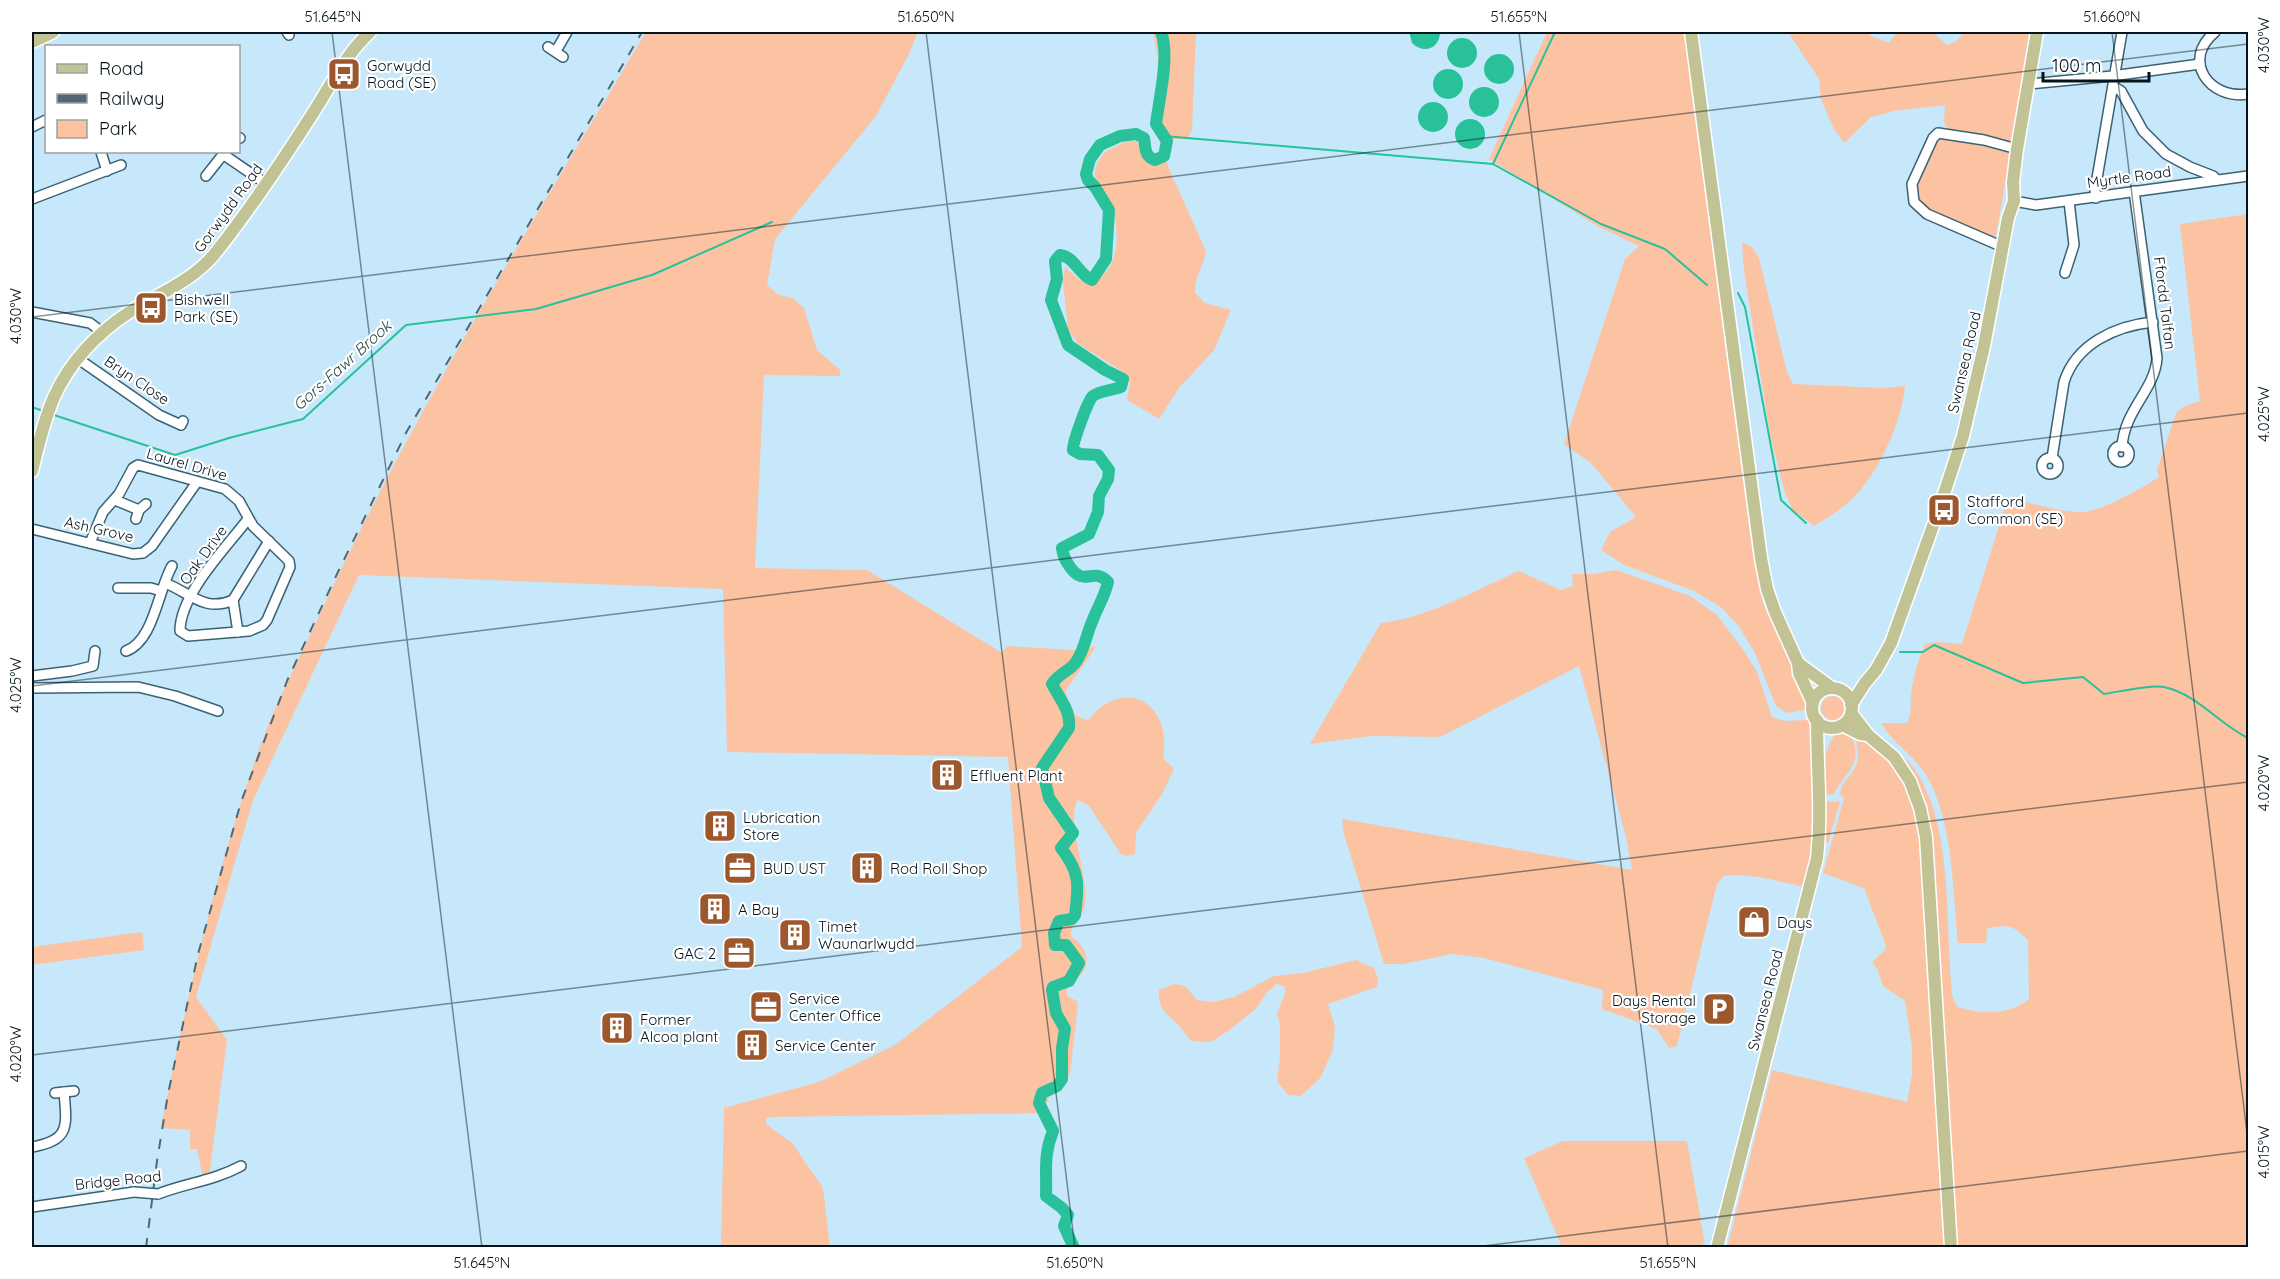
<svg xmlns="http://www.w3.org/2000/svg" width="2280" height="1279" font-family="Quicksand,sans-serif">
  <rect width="100%" height="100%" fill="#c6e8fa"/>
  <g fill="#fcc3a3">
    <path d="M646,32H918L908,56L876,116L775,239L767,285L777,294L794,299L804,308L817,350L840,370V376L764,375L755,568L867,570L1002,653L1007,646L1087,651L1093,646L1096,647L1066,690L1067,699L1076,716L1088,720C1126,674 1173,705 1163,758L1174,769L1162,794L1136,833L1135,854L1127,856L1121,854L1089,806L1078,800C1068,817 1080,854 1083,874C1085,887 1088,903 1081,916C1076,924 1071,926 1071,936C1093,952 1092,973 1067,985V996L1077,1001L1078,1006L1070,1073L1062,1089L1049,1097L1046,1105L1050,1113L770,1117L766,1119V1124L793,1144L823,1188L830,1247H721L724,1108L819,1082L895,1045L1022,947L1008,757L727,752L723,589L359,575L253,800L196,997L227,1040L209,1177L203,1178L197,1149H190V1130L161,1128C187,997 216,867 262,741C278,698 301,656 320,614C413,412 533,222 646,32Z"/>
    <path d="M1153,32H1196L1192,130L1187,139H1161L1154,122L1158,58Z"/>
    <path d="M1547,32H1684L1752,548L1763,603L1803,691L1806,706L1804,710L1787,713L1776,706L1755,653L1738,625L1722,608L1694,591L1624,565L1601,550L1610,532L1636,517L1591,463L1564,444L1625,259L1639,246L1599,227L1489,159Z"/>
    <path d="M1788,32H1868L1871,36L1889,43L1896,34L1895,32H1933L1947,45L1957,41L1964,32H2029L2012,144L1948,129L1944,122L1945,105L1894,111L1871,117L1844,143L1833,127L1821,99L1819,79Z"/>
    <path d="M1940,137L2011,149L1996,236L1989,238C1966,228 1912,214 1917,183Z"/>
    <path d="M1128,141H1137L1147,163L1155,166L1162,164L1166,159L1169,169L1206,251C1203,269 1195,273 1195,293L1205,303L1231,310L1214,350L1179,388L1159,419L1127,400L1130,383L1123,372L1077,343L1068,329L1063,283L1065,267L1079,280L1089,282C1094,280 1101,277 1105,273C1120,257 1119,225 1111,206C1107,196 1099,187 1094,178C1098,152 1105,151 1128,141Z"/>
    <path d="M2248,214V1247L1727,1248L1772,1070L1907,1102L1912,1074V1047L1905,1001L1883,986L1877,969L1872,962L1885,950L1886,946L1864,888L1823,873L1844,798L1840,795L1842,785C1858,768 1861,759 1855,737C1898,756 1907,785 1920,826L1938,1099L1948,1092L1934,850L1925,803L1918,783L1905,758C1911,763 1915,770 1919,776C1955,839 1944,929 1953,999L1958,1007C1981,1015 2010,1015 2029,999L2028,940C2013,924 2008,925 1987,928L1986,943H1958C1953,894 1953,818 1926,775C1914,755 1892,743 1881,723H1907C1912,713 1910,706 1911,695C1913,678 1918,660 1925,644L1937,642L1962,644L2008,497C2032,503 2057,512 2082,512C2101,512 2142,488 2159,477L2157,470L2176,413L2183,407L2200,401L2180,224Z"/>
    <path d="M1742,242L1753,248L1759,258L1787,372L1793,384L1883,388L1905,386C1902,423 1877,477 1849,502C1839,511 1826,519 1814,526L1793,510L1785,493L1770,435L1744,271Z"/>
    <path d="M1616,570L1690,596L1717,615L1744,651L1757,672L1772,717L1784,721L1807,720L1813,727L1814,733L1811,768L1815,823L1812,857L1804,887C1777,881 1751,873 1724,876L1717,884L1677,1046L1669,1048L1657,1029L1602,1009L1603,990L1484,958L1452,954L1403,964H1384L1344,834L1342,819L1632,870L1626,837L1579,666L1440,737L1372,736L1310,744L1381,623C1428,618 1475,590 1519,571L1561,590L1573,586L1572,574H1594Z"/>
    <circle cx="1833" cy="708" r="12"/>
    <path d="M1840,732L1852,736C1863,767 1846,770 1834,794L1824,795C1823,773 1822,753 1835,734Z"/>
    <path d="M1825,801L1840,802L1828,843L1824,842Z"/>
    <path d="M142,932L144,950L32,965V947Z"/>
    <path d="M1356,960L1374,968L1378,978L1377,987L1328,1004L1335,1027L1333,1049L1321,1077L1301,1096L1288,1095L1277,1081L1280,1057V1025L1277,1013L1286,991L1284,986L1277,984L1267,992L1256,1009L1228,1031L1211,1042L1191,1041C1186,1035 1181,1028 1176,1022C1164,1012 1158,1007 1159,990L1174,984L1185,986L1197,1000L1213,1002L1234,997L1274,976L1303,973Z"/>
    <path d="M1563,1141H1687L1704,1239L1703,1247H1562L1524,1158Z"/>
  </g>
  <g fill="#29c199">
    <path d="M1409,32H1440C1440,48 1424,55 1412,43Z"/>
    <circle cx="1462" cy="53" r="15"/>
    <circle cx="1499" cy="69" r="15"/>
    <circle cx="1448" cy="84" r="15"/>
    <circle cx="1484" cy="102" r="15"/>
    <circle cx="1433" cy="117" r="15"/>
    <circle cx="1470" cy="134" r="15"/>
  </g>
  <g fill="none" stroke-linecap="round" stroke-linejoin="round">
    <g stroke="#29c199" stroke-width="2">
      <path d="M1164,136L1493,164L1601,224L1665,249L1707,285"/>
      <path d="M1493,164L1555,32"/>
      <path d="M1738,293L1745,307L1781,500L1806,523"/>
      <path d="M32,407L43,411"/>
      <path d="M51,414L175,455L229,438L303,419L406,325L536,309L652,275L772,222"/>
      <path d="M1900,652H1923L1934,645L2023,683L2083,677L2104,694C2118,692 2152,684 2164,687C2197,694 2219,724 2248,738"/>
    </g>
    <path stroke="#29c199" stroke-width="12" d="M1074,1248L1064,1226L1068,1215L1062,1208L1046,1196C1047,1171 1043,1156 1053,1131L1039,1103L1042,1093L1057,1086L1062,1079V1048L1065,1029L1056,1013L1052,990L1053,987L1069,981L1079,963L1066,945H1055L1054,933L1059,921L1072,919L1075,915C1079,885 1080,872 1061,848L1073,833L1049,798L1042,768L1069,728C1071,711 1060,699 1052,684C1058,674 1070,671 1076,662C1085,649 1086,635 1092,622C1097,608 1105,596 1108,582C1092,566 1085,588 1070,567C1065,560 1063,556 1062,548L1089,534L1098,512L1099,496L1108,479L1109,470L1098,455L1080,454L1073,450C1072,445 1088,399 1093,396C1099,391 1113,390 1121,387L1123,379L1105,370L1068,345L1051,300L1057,279L1055,261L1060,255C1075,257 1079,275 1092,280L1106,259L1109,210L1095,187L1088,180L1086,174L1090,159L1100,145L1120,136L1136,134L1144,138C1146,149 1144,156 1155,160L1164,156L1167,141L1156,124C1159,99 1170,55 1161,32"/>
    <g stroke="#3a6275" stroke-width="12">
      <g id="minor">
        <path d="M287,32L289,35"/>
        <path d="M2215,32C2181,60 2209,100 2248,94"/>
        <path d="M548,47L563,57"/>
        <path d="M556,51L567,32"/>
        <path d="M2029,84L2112,76L2200,64"/>
        <path d="M2114,87L2121,91L2143,131L2166,154L2190,167L2213,176L2217,180"/>
        <path d="M32,127L46,120"/>
        <path d="M238,137L240,138"/>
        <path d="M101,152L107,171"/>
        <path d="M224,155L265,183"/>
        <path d="M206,176L225,152"/>
        <path d="M2096,198L2095,190L2122,32"/>
        <path d="M32,199L121,165"/>
        <path d="M2014,201L2036,205L2248,176"/>
        <path d="M2003,247L1927,214L1914,202L1912,184L1933,138L1938,133L1984,140L2017,149"/>
        <path d="M2065,273L2074,245L2069,201"/>
        <path d="M32,312L90,323L102,332"/>
        <path d="M77,358L159,415L181,425L183,421"/>
        <circle cx="2121" cy="454" r="8"/>
        <path d="M2122,447C2124,410 2155,390 2157,358L2134,191"/>
        <path d="M2052,458L2064,382C2076,344 2115,326 2153,322"/>
        <circle cx="2050" cy="466" r="8"/>
        <path d="M115,500L139,510"/>
        <path d="M136,519L139,510L146,504"/>
        <path d="M32,529L133,554L143,553L152,546L197,482"/>
        <path d="M90,543L103,512L119,494L133,468L138,465L225,489L239,501L253,526L289,561L290,567L267,620L263,625L249,631L188,636L180,631C180,594 226,548 248,519"/>
        <path d="M165,583C189,592 205,613 233,600L269,541"/>
        <path d="M118,588H151L161,591"/>
        <path d="M233,600L238,632"/>
        <path d="M126,651C154,641 158,590 172,566"/>
        <path d="M32,676L72,671L93,666L95,651"/>
        <path d="M32,688L138,687L175,696L218,711"/>
        <path d="M55,1093L74,1091"/>
        <path d="M32,1147C70,1140 67,1127 64,1092"/>
        <path d="M158,1194C186,1183 213,1181 241,1166"/>
        <path d="M32,1207L134,1192"/>
      </g>
    </g>
    <g stroke="#fff" stroke-width="15">
      <g id="major">
        <path d="M1691,32L1761,558L1767,589L1775,612L1798,663L1799,673L1813,703"/>
        <path d="M32,42L53,32"/>
        <path d="M32,471C38,446 44,420 54,397C69,363 97,333 128,313C159,293 194,281 217,251C251,208 283,160 313,113C331,85 345,55 370,32"/>
        <path d="M1798,663L1832,688"/>
        <circle cx="1832" cy="708" r="20"/>
        <path d="M1851,705L1865,683L1876,670L1891,643L1939,509L1963,436L1984,346L2008,218L2014,201L2013,182L2017,149L2037,32"/>
        <path d="M1851,713L1868,735L1894,757L1910,781L1920,808L1926,837L1951,1248"/>
        <path d="M1842,725L1860,734L1868,735"/>
        <path d="M1717,1248L1817,858C1822,812 1817,766 1817,720"/>
      </g>
    </g>
    <use href="#minor" stroke="#fff" stroke-width="9"/>
    <use href="#major" stroke="#c2c394" stroke-width="12"/>
    <path stroke="#516873" stroke-width="2" stroke-dasharray="10 10" stroke-linecap="butt" d="M146,1248L157,1161L168,1094L198,954L241,802L287,681L337,574L407,431L642,32"/>
    <g stroke="#3a6275" stroke-width="12" stroke-linecap="butt">
      <path id="minor-bridge" d="M134,1192L158,1194"/>
    </g>
    <use href="#minor-bridge" stroke="#fff" stroke-width="9"/>
  </g>
  <path fill="none" stroke="#05141c" stroke-width="1.5" stroke-opacity="0.45" d="M332,32L482,1248M926,32L1075,1248M1519,32L1668,1248M2112,32L2248,1141M32,317L2248,44M32,686L2248,413M32,1055L2248,782M1467,1248L2248,1151"/>
  <defs>
    <g id="bus-square" transform="scale(1.725)"><rect x="-9" y="-9" width="18" height="18" rx="4" fill="#9d572d" stroke="#fff"/><path d="M-5-6H5V4H4V6H2V4H-2V6H-4V4H-5ZM-3.5-4V0h7V-4ZM-3.5 1.2v1.5H-2V1.2ZM2 1.2v1.5H3.5V1.2Z" fill="#fff"/></g>
    <g id="building-square" transform="scale(1.725)"><rect x="-9" y="-9" width="18" height="18" rx="4" fill="#9d572d" stroke="#fff"/><path d="M-4-6H4V6H1V3H-1V6H-4ZM-2.5-4.3h1.7v1.8h-1.7ZM.8-4.3h1.7v1.8H.8ZM-2.5-1h1.7V.8h-1.7ZM.8-1h1.7V.8H.8Z" fill="#fff"/></g>
    <g id="office-square" transform="scale(1.725)"><rect x="-9" y="-9" width="18" height="18" rx="4" fill="#9d572d" stroke="#fff"/><path d="M-6-3h4V-5.5h4V-3h4V5H-6ZM-1-4.5V-3h2v-1.5ZM-6 0V1H6V0Z" fill="#fff"/></g>
    <g id="shop-square" transform="scale(1.725)"><rect x="-9" y="-9" width="18" height="18" rx="4" fill="#9d572d" stroke="#fff"/><path d="M-5-2.5h2.3a2.7 3.5 0 0 1 5.4 0H5L5.5 6h-11ZM-1.5-2.5h3a1.5 2.3 0 0 0-3 0Z" fill="#fff"/></g>
    <g id="parking-square" transform="scale(1.725)"><rect x="-9" y="-9" width="18" height="18" rx="4" fill="#9d572d" stroke="#fff"/><path d="M-3.5-5.5H1a3.5 3.5 0 0 1 0 7H-1V5.5H-3.5ZM-1-3.4V-.6H.8a1.4 1.4 0 0 0 0-2.8Z" fill="#fff"/></g>
  </defs>
  <g fill-rule="evenodd">
    <use href="#bus-square" x="344" y="74"/>
    <use href="#bus-square" x="151" y="308"/>
    <use href="#bus-square" x="1944" y="510"/>
    <use href="#building-square" x="947" y="775"/>
    <use href="#building-square" x="720" y="826"/>
    <use href="#office-square" x="740" y="868"/>
    <use href="#building-square" x="867" y="868"/>
    <use href="#building-square" x="715" y="909"/>
    <use href="#shop-square" x="1754" y="922"/>
    <use href="#building-square" x="795" y="935"/>
    <use href="#office-square" x="739" y="953"/>
    <use href="#office-square" x="766" y="1007"/>
    <use href="#parking-square" x="1719" y="1009"/>
    <use href="#building-square" x="617" y="1028"/>
    <use href="#building-square" x="752" y="1045"/>
  </g>
  <g text-anchor="middle" dominant-baseline="central" stroke-width="4.5" stroke-linejoin="round" paint-order="stroke">
    <g font-size="15" fill="#05141c" stroke="#fff" text-anchor="start">
      <text x="367" y="65">Gorwydd<tspan x="367" dy="17">Road (SE)</tspan></text>
      <text x="174" y="299">Bishwell<tspan x="174" dy="17">Park (SE)</tspan></text>
      <text x="1967" y="501">Stafford<tspan x="1967" dy="17">Common (SE)</tspan></text>
      <text x="970" y="775">Effluent Plant</text>
      <text x="743" y="817">Lubrication<tspan x="743" dy="17">Store</tspan></text>
      <text x="763" y="868">BUD UST</text>
      <text x="890" y="868">Rod Roll Shop</text>
      <text x="738" y="909">A Bay</text>
      <text x="1777" y="922">Days</text>
      <text x="818" y="926">Timet<tspan x="818" dy="17">Waunarlwydd</tspan></text>
      <text x="716" y="953" text-anchor="end">GAC 2</text>
      <text x="789" y="998">Service<tspan x="789" dy="17">Center Office</tspan></text>
      <text x="1696" y="1000" text-anchor="end">Days Rental<tspan x="1696" dy="17">Storage</tspan></text>
      <text x="640" y="1019">Former<tspan x="640" dy="17">Alcoa plant</tspan></text>
      <text x="775" y="1045">Service Center</text>
    </g>
    <g font-size="15" fill="#05141c" stroke="#fff">
      <text transform="translate(2129 177) rotate(-8)">Myrtle Road</text>
      <text transform="translate(228 208) rotate(-54)">Gorwydd Road</text>
      <text transform="translate(2165 303) rotate(83)">Ffordd Talfan</text>
      <text transform="translate(1964 362) rotate(-77)">Swansea Road</text>
      <text transform="translate(137 380) rotate(34)">Bryn Close</text>
      <text transform="translate(187 464) rotate(16)">Laurel Drive</text>
      <text transform="translate(99 529) rotate(13)">Ash Grove</text>
      <text transform="translate(203 555) rotate(-54)">Oak Drive</text>
      <text transform="translate(1765 1000) rotate(-76)">Swansea Road</text>
      <text transform="translate(118 1180) rotate(-6)">Bridge Road</text>
    </g>
    <g font-size="16" font-style="italic" fill="#2f4c42" stroke="#fff">
      <text transform="translate(342 365) rotate(-42)">Gors-Fawr Brook</text>
    </g>
  </g>
  <rect width="2280" height="1279" fill="none" stroke="#ffffff" stroke-width="66"/>
  <rect x="45" y="45" width="195" height="108" fill="#ffffff" stroke="#9ba1a4" stroke-width="1.5"/>
  <rect x="57" y="64" width="30" height="9" fill="#c2c394" stroke="#9ba1a4" stroke-width="1.5"/>
  <text x="99" y="75" font-size="18" fill="#05141c">Road</text>
  <rect x="57" y="94" width="30" height="9" fill="#516873" stroke="#9ba1a4" stroke-width="1.5"/>
  <text x="99" y="105" font-size="18" fill="#05141c">Railway</text>
  <rect x="57" y="120" width="30" height="18" fill="#fcc3a3" stroke="#9ba1a4" stroke-width="1.5"/>
  <text x="99" y="135" font-size="18" fill="#05141c">Park</text>
  <path d="M2043 72v9h106v-9" fill="none" stroke="#05141c" stroke-width="3"/>
  <text x="2052" y="72" font-size="18" fill="#05141c" stroke="#ffffff" stroke-width="4.5" paint-order="stroke">100 m</text>
  <rect x="33" y="33" width="2214" height="1213" fill="none" stroke="#05141c" stroke-width="2"/>
  <g font-size="15" text-anchor="middle" fill="#05141c">
    <text x="333" y="22">51.645°N</text>
    <text x="926" y="22">51.650°N</text>
    <text x="1519" y="22">51.655°N</text>
    <text x="2112" y="22">51.660°N</text>
    <text transform="translate(2264 45) rotate(-90)" y="5">4.030°W</text>
    <text transform="translate(16 316) rotate(-90)" y="5">4.030°W</text>
    <text transform="translate(2264 414) rotate(-90)" y="5">4.025°W</text>
    <text transform="translate(16 685) rotate(-90)" y="5">4.025°W</text>
    <text transform="translate(2264 783) rotate(-90)" y="5">4.020°W</text>
    <text transform="translate(16 1054) rotate(-90)" y="5">4.020°W</text>
    <text transform="translate(2264 1152) rotate(-90)" y="5">4.015°W</text>
    <text x="482" y="1268">51.645°N</text>
    <text x="1075" y="1268">51.650°N</text>
    <text x="1668" y="1268">51.655°N</text>
  </g>
</svg>
